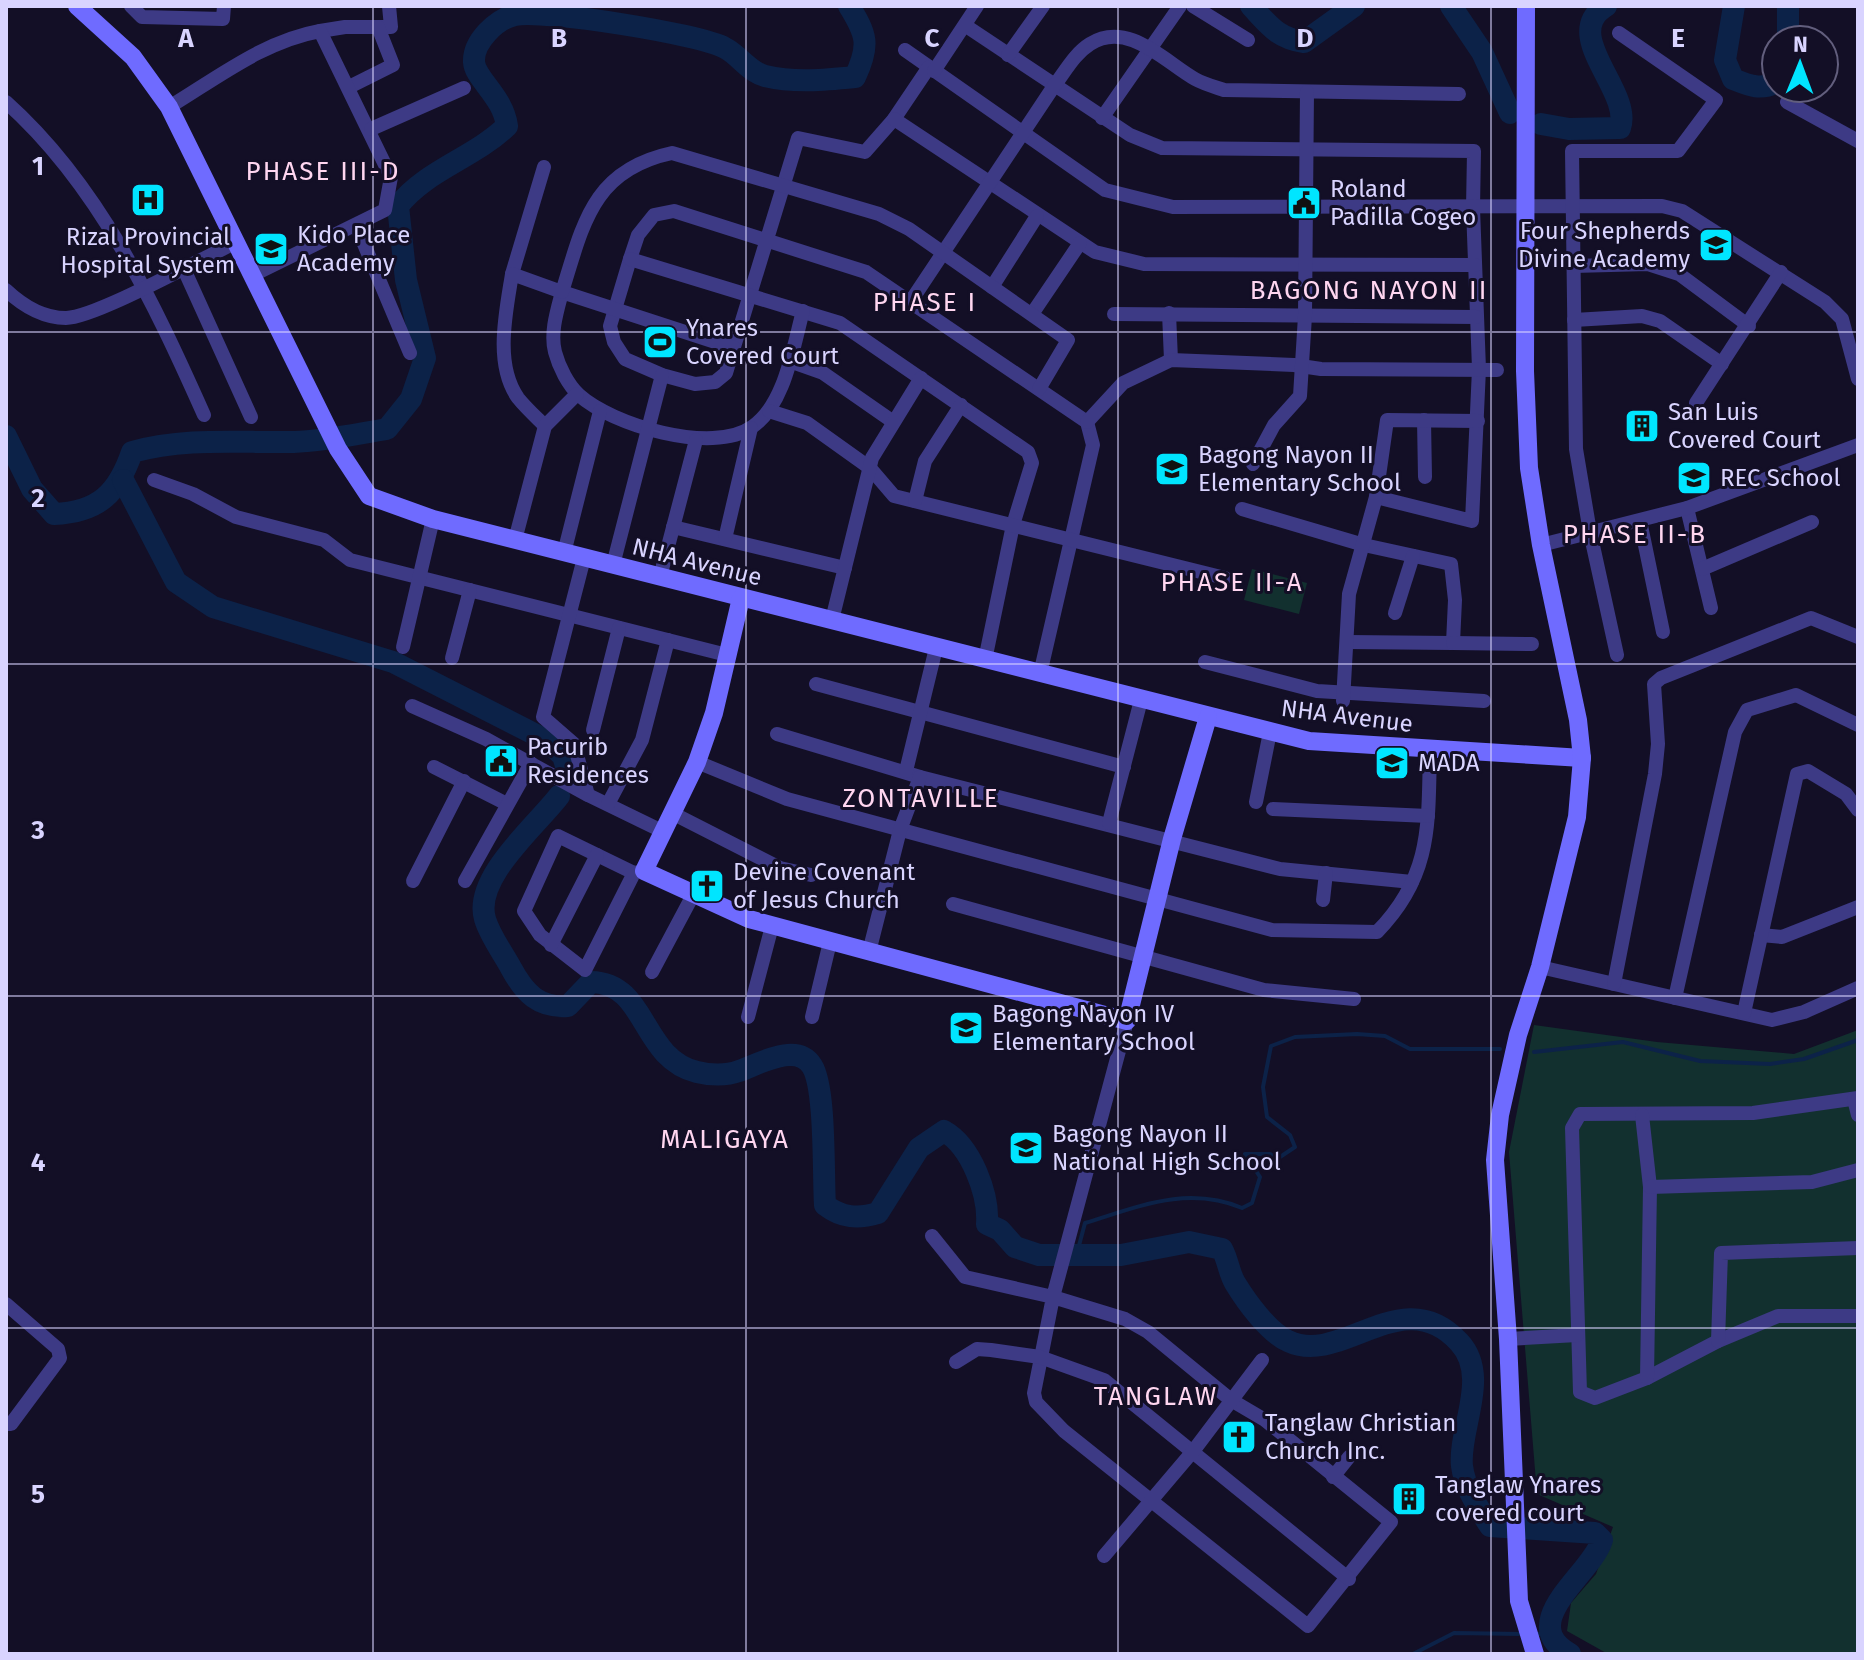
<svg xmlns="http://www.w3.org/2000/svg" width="1864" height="1660" font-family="'Fira Sans',sans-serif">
  <rect width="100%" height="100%" fill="#130f26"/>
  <g fill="#12302f">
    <path d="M1252,569L1307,583L1299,614L1244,600Z"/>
    <path d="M1534,1025L1657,1042L1794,1054L1858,1030V1654H1608L1567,1631L1571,1603L1596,1574L1613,1527L1537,1494L1509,1152Z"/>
  </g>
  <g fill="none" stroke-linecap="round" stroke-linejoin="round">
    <g stroke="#0c2248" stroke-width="4">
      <path d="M1534,1052L1623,1042L1700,1061L1770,1064L1804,1059L1858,1040"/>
      <path d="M1077,1253L1085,1223C1138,1207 1187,1185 1242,1208L1252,1203L1260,1177L1245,1154H1270L1277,1159L1295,1147L1290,1135L1267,1117L1263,1087L1271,1046L1295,1037L1357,1034L1385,1036L1410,1049H1500"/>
      <path d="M1535,1634H1551"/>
      <path d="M1413,1654L1454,1633L1522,1634"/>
    </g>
    <g stroke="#0c2248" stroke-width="22">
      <path d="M1251,6C1269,25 1277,38 1304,42L1354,6"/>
      <path d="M1451,6L1482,52L1510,113"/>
      <path d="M1734,6L1725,60L1733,79C1748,85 1761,91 1776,82"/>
      <path d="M1788,40V6"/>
      <path d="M1541,124L1569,129L1620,128C1633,91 1559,35 1606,6"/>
      <path d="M6,436L32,489L54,514C99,512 118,493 132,452C186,437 239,443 294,442C325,441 356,434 387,429L411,399L425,358L406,280L398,206C426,170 474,158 507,126C503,96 475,79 474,62C473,42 496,19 515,15C543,9 700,34 725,48C739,55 749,72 765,76C794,83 825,80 855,77C870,45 867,35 849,6"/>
      <path d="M123,480L176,582L213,607L393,662L546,740L563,756L568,772"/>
      <path d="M559,796C536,826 473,878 485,919C490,936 503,953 511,968C525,994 539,1008 568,1006L591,982C648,983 640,1058 697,1072C709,1075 726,1076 739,1071C757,1065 797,1041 812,1066C826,1088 823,1176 825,1205C842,1218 858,1219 878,1213L919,1148L944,1131C971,1146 989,1194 987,1224L1000,1230L1015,1247L1039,1255H1121L1189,1242L1222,1249C1228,1260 1229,1273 1235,1283C1246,1301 1268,1332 1288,1341C1342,1367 1402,1280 1459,1342C1491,1376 1458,1429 1462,1466C1465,1489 1478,1507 1490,1526L1595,1533L1602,1540C1592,1574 1514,1622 1570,1654"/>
    </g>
    <g stroke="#3d3a85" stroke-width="14">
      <path d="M131,6L142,17L223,19L224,6"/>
      <path d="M1193,6L1248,40"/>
      <path d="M966,26L1130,135L1162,148L1474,151L1473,208L1479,369L1472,521L1376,497"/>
      <path d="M320,31L345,27H391L389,6"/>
      <path d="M905,50L1105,190L1173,207L1662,206L1682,211L1825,302L1842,319L1858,379"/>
      <path d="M1008,55L1043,6"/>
      <path d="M929,67L894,119L865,152L798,138L726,373L715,382L695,384L662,375L625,359L614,342L610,326L630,259L638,235L654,215L674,211L866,272L1087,422L1093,445L1040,674"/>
      <path d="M934,71L977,6"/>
      <path d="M349,87L393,65L378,27"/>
      <path d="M6,102C99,185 154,303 204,415"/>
      <path d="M1787,102L1858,141"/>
      <path d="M169,107C217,78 264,41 320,31L391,177L385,210L253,275"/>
      <path d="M1102,118L1180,6"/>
      <path d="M894,119L1095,252L1144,264L1475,265"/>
      <path d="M371,129L464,88"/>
      <path d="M356,225L410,353"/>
      <path d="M630,259L840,323L1028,452L1032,463L1013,525L985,660"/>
      <path d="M1573,266L1648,264L1679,274L1749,326"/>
      <path d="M183,267L251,417"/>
      <path d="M512,274L544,167"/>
      <path d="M992,287L1037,216"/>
      <path d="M6,290C23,306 43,318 66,318C95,318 204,257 237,242"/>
      <path d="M911,301L1054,86C1065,72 1074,54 1090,44C1128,20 1165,62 1195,79C1204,84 1215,87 1224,90L1459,94"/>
      <path d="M1169,313L1171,360"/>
      <path d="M1032,314L1080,243"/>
      <path d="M1114,314L1476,317"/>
      <path d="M1574,320L1642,316L1660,321L1722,364"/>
      <path d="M734,348L562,292C557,311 550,333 555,352C559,367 568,385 579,395C612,425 712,455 752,427C785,405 793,347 803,311"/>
      <path d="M789,361L823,373L892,421"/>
      <path d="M1696,403L1781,272"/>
      <path d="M769,411L807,423L870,468L894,496L1225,578"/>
      <path d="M1424,420L1425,477"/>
      <path d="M1087,422L1123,383L1171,360L1294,365L1321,369L1497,370"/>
      <path d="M545,426C536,417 526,408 518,398C494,364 506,312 512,274L562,292C583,225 592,170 672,153L879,214L909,229L1068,340L1039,389"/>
      <path d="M1253,464L1274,425L1300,396L1305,316L1307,92"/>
      <path d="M154,480L193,494L236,517L324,540L350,560L727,655"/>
      <path d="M915,501L925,461L961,405"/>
      <path d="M1687,508L1711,608"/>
      <path d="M1242,509L1364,545L1451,564L1455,600L1453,643L1347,642"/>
      <path d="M1640,521L1663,632"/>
      <path d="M673,527L845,568"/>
      <path d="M725,539L751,428"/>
      <path d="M515,540L545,426L577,394"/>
      <path d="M1541,545L1687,508L1858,445"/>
      <path d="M564,553L600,411"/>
      <path d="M584,558L543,717L574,744L588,795"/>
      <path d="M613,565L662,375"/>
      <path d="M1702,569L1812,522"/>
      <path d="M660,577L696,440"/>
      <path d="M1395,613L1413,556"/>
      <path d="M832,620L872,458L921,378"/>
      <path d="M1453,643L1532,644"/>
      <path d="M403,647L433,519"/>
      <path d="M1617,655L1590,532L1576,449L1572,151H1678L1716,100L1619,33"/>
      <path d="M452,658L470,590"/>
      <path d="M1205,662L1317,691L1484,701"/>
      <path d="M816,684L1124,767"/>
      <path d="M1343,701L1349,594L1376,497L1387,420L1478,421"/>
      <path d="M412,706L486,739L588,795L662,831"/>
      <path d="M593,730L619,628"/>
      <path d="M777,734L920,777L1280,869L1412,882"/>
      <path d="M697,762L787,799L1272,930L1377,932C1433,875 1428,822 1430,749"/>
      <path d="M434,767L507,804"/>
      <path d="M906,771L936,648"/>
      <path d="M1256,802L1270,732"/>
      <path d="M608,804L642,740L668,640"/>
      <path d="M1273,809L1428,816"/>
      <path d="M672,813L780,868L811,875"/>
      <path d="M1109,823L1141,700"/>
      <path d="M634,873L585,970L540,935L524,911L558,836L634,873L644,871"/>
      <path d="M413,881L464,781"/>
      <path d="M465,881L531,763"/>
      <path d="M1323,900L1326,873"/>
      <path d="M953,904L1264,990L1354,999"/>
      <path d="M1761,935L1782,937L1858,907"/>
      <path d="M551,945L597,855"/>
      <path d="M869,952L900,830L920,777"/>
      <path d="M1540,967L1772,1020L1804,1012L1858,988"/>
      <path d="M652,972L693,895"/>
      <path d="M1614,984L1655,774L1658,744L1654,684L1661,678L1811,618L1858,637"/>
      <path d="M1675,998L1735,732L1747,710L1796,695L1858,725"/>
      <path d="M1744,1013L1797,774L1808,771L1846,794L1858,810"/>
      <path d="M748,1017L772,926"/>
      <path d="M812,1017L830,942"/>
      <path d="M1858,1098L1753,1113L1580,1114L1572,1128L1580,1392L1595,1398L1647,1378L1718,1341L1778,1316H1858"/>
      <path d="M1854,1099L1858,1115"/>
      <path d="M1642,1115L1650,1187L1647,1378"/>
      <path d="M1650,1187L1812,1182L1858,1170"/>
      <path d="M932,1236L965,1277L1053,1297L1125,1319L1148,1332L1231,1400L1265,1420L1391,1522L1308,1626L1064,1431L1036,1402L1034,1393L1053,1297L1127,1021"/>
      <path d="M6,1304L58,1349L60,1358L11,1424H6"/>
      <path d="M1508,1339L1577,1335"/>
      <path d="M1718,1341L1721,1253L1858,1248"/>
      <path d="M956,1362L977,1349L991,1350L1040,1357L1104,1380L1349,1579"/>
      <path d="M1333,1477L1349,1457"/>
      <path d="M1104,1556L1194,1450L1262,1360"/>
    </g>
    <g stroke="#6f6bff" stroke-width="18">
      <path d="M77,6L133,57L169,107L338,449L369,496L433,519L1309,741L1582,758"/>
      <path d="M1526,6L1525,371L1529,468L1541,545L1578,720L1582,758L1577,817L1540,967L1518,1035L1500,1115L1495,1160L1508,1339L1519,1601L1535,1654"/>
      <path d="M741,598L714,713L697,762L644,871L749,919L1127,1021L1172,839L1208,717"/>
    </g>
  </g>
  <path fill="none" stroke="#d9d4ff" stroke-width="2" stroke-opacity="0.55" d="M373,6V1654M746,6V1654M1118,6V1654M1491,6V1654M6,332H1858M6,664H1858M6,996H1858M6,1328H1858"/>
  <defs>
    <g id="hospital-square" transform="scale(1.8)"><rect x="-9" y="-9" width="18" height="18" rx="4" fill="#00e5ff" stroke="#130f26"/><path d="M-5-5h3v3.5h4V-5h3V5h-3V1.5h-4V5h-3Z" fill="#111"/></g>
    <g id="civic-square" transform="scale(1.8)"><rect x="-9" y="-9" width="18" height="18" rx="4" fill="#00e5ff" stroke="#130f26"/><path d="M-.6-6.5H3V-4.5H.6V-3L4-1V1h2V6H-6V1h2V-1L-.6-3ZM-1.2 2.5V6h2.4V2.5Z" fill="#111"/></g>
    <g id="school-square" transform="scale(1.8)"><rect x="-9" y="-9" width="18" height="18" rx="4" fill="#00e5ff" stroke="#130f26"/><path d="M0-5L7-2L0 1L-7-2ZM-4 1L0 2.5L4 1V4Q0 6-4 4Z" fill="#111"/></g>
    <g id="stadium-square" transform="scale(1.8)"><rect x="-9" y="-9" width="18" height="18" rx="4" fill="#00e5ff" stroke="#130f26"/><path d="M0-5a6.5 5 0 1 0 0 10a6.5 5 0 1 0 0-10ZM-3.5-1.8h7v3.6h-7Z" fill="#111"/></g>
    <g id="building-square" transform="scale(1.8)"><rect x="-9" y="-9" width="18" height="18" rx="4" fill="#00e5ff" stroke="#130f26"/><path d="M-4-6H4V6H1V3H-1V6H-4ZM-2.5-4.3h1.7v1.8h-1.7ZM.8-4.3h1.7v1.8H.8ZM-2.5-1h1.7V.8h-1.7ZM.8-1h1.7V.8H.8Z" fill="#111"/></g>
    <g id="church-square" transform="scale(1.8)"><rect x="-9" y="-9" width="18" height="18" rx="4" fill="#00e5ff" stroke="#130f26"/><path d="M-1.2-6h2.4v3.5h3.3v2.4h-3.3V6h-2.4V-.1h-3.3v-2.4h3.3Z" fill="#111"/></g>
  </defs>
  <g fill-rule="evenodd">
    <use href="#hospital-square" x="148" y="200"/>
    <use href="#civic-square" x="1304" y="203"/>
    <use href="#school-square" x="1716" y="245"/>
    <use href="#school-square" x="271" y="249"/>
    <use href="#stadium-square" x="660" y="342"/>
    <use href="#building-square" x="1642" y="426"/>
    <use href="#school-square" x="1172" y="469"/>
    <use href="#school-square" x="1694" y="478"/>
    <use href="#civic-square" x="501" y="761"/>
    <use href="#school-square" x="1392" y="763"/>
    <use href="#church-square" x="707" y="886"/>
    <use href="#school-square" x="966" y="1028"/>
    <use href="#school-square" x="1026" y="1148"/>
    <use href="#church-square" x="1239" y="1437"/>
    <use href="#building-square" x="1409" y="1499"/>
  </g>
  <g text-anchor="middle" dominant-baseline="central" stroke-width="6" stroke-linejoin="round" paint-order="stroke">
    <g font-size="24" fill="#d9d4ff" stroke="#130f26" text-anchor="start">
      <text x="1330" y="189">Roland<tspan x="1330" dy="28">Padilla Cogeo</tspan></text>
      <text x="1690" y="231" text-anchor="end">Four Shepherds<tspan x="1690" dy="28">Divine Academy</tspan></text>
      <text x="297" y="235">Kido Place<tspan x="297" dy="28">Academy</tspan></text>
      <text x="148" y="237" text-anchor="middle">Rizal Provincial<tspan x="148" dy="28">Hospital System</tspan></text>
      <text x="686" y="328">Ynares<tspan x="686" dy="28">Covered Court</tspan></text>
      <text x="1668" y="412">San Luis<tspan x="1668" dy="28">Covered Court</tspan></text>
      <text x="1198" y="455">Bagong Nayon II<tspan x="1198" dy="28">Elementary School</tspan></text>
      <text x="1720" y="478">REC School</text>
      <text x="527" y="747">Pacurib<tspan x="527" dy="28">Residences</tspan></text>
      <text x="1418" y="763">MADA</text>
      <text x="733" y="872">Devine Covenant<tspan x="733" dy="28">of Jesus Church</tspan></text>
      <text x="992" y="1014">Bagong Nayon IV<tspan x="992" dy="28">Elementary School</tspan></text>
      <text x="1052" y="1134">Bagong Nayon II<tspan x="1052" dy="28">National High School</tspan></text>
      <text x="1265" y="1423">Tanglaw Christian<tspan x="1265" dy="28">Church Inc.</tspan></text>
      <text x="1435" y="1485">Tanglaw Ynares<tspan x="1435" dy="28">covered court</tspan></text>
    </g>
    <g font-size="24" fill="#d9d4ff" stroke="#130f26">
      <text transform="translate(697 562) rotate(14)">NHA Avenue</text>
      <text transform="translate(1347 716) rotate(7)">NHA Avenue</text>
    </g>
    <g font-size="26" letter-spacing="2" fill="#ffd6f0" stroke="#130f26">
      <text x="323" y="171">PHASE III-D</text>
      <text x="1369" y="290">BAGONG NAYON II</text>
      <text x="925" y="302">PHASE I</text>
      <text x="1635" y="534">PHASE II-B</text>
      <text x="1232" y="582">PHASE II-A</text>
      <text x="921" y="798">ZONTAVILLE</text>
      <text x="725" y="1139">MALIGAYA</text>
      <text x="1156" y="1396">TANGLAW</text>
    </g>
  </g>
  <g font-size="26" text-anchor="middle" font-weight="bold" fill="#d9d4ff" stroke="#130f26" stroke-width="6" stroke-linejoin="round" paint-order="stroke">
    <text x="186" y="47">A</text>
    <text x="559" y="47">B</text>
    <text x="932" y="47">C</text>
    <text x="1305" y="47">D</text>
    <text x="1678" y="47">E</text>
    <text x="38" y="175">1</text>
    <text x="38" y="507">2</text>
    <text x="38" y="839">3</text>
    <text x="38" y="1171">4</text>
    <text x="38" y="1503">5</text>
  </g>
  <rect width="1864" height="1660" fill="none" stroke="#d9d4ff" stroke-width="16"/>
  <g transform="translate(1800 64) rotate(1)"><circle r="38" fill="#130f26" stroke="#625e7d" stroke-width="2"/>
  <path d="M0-6L14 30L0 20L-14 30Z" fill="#00e5ff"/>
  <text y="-12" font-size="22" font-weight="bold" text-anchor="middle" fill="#d9d4ff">N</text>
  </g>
</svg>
